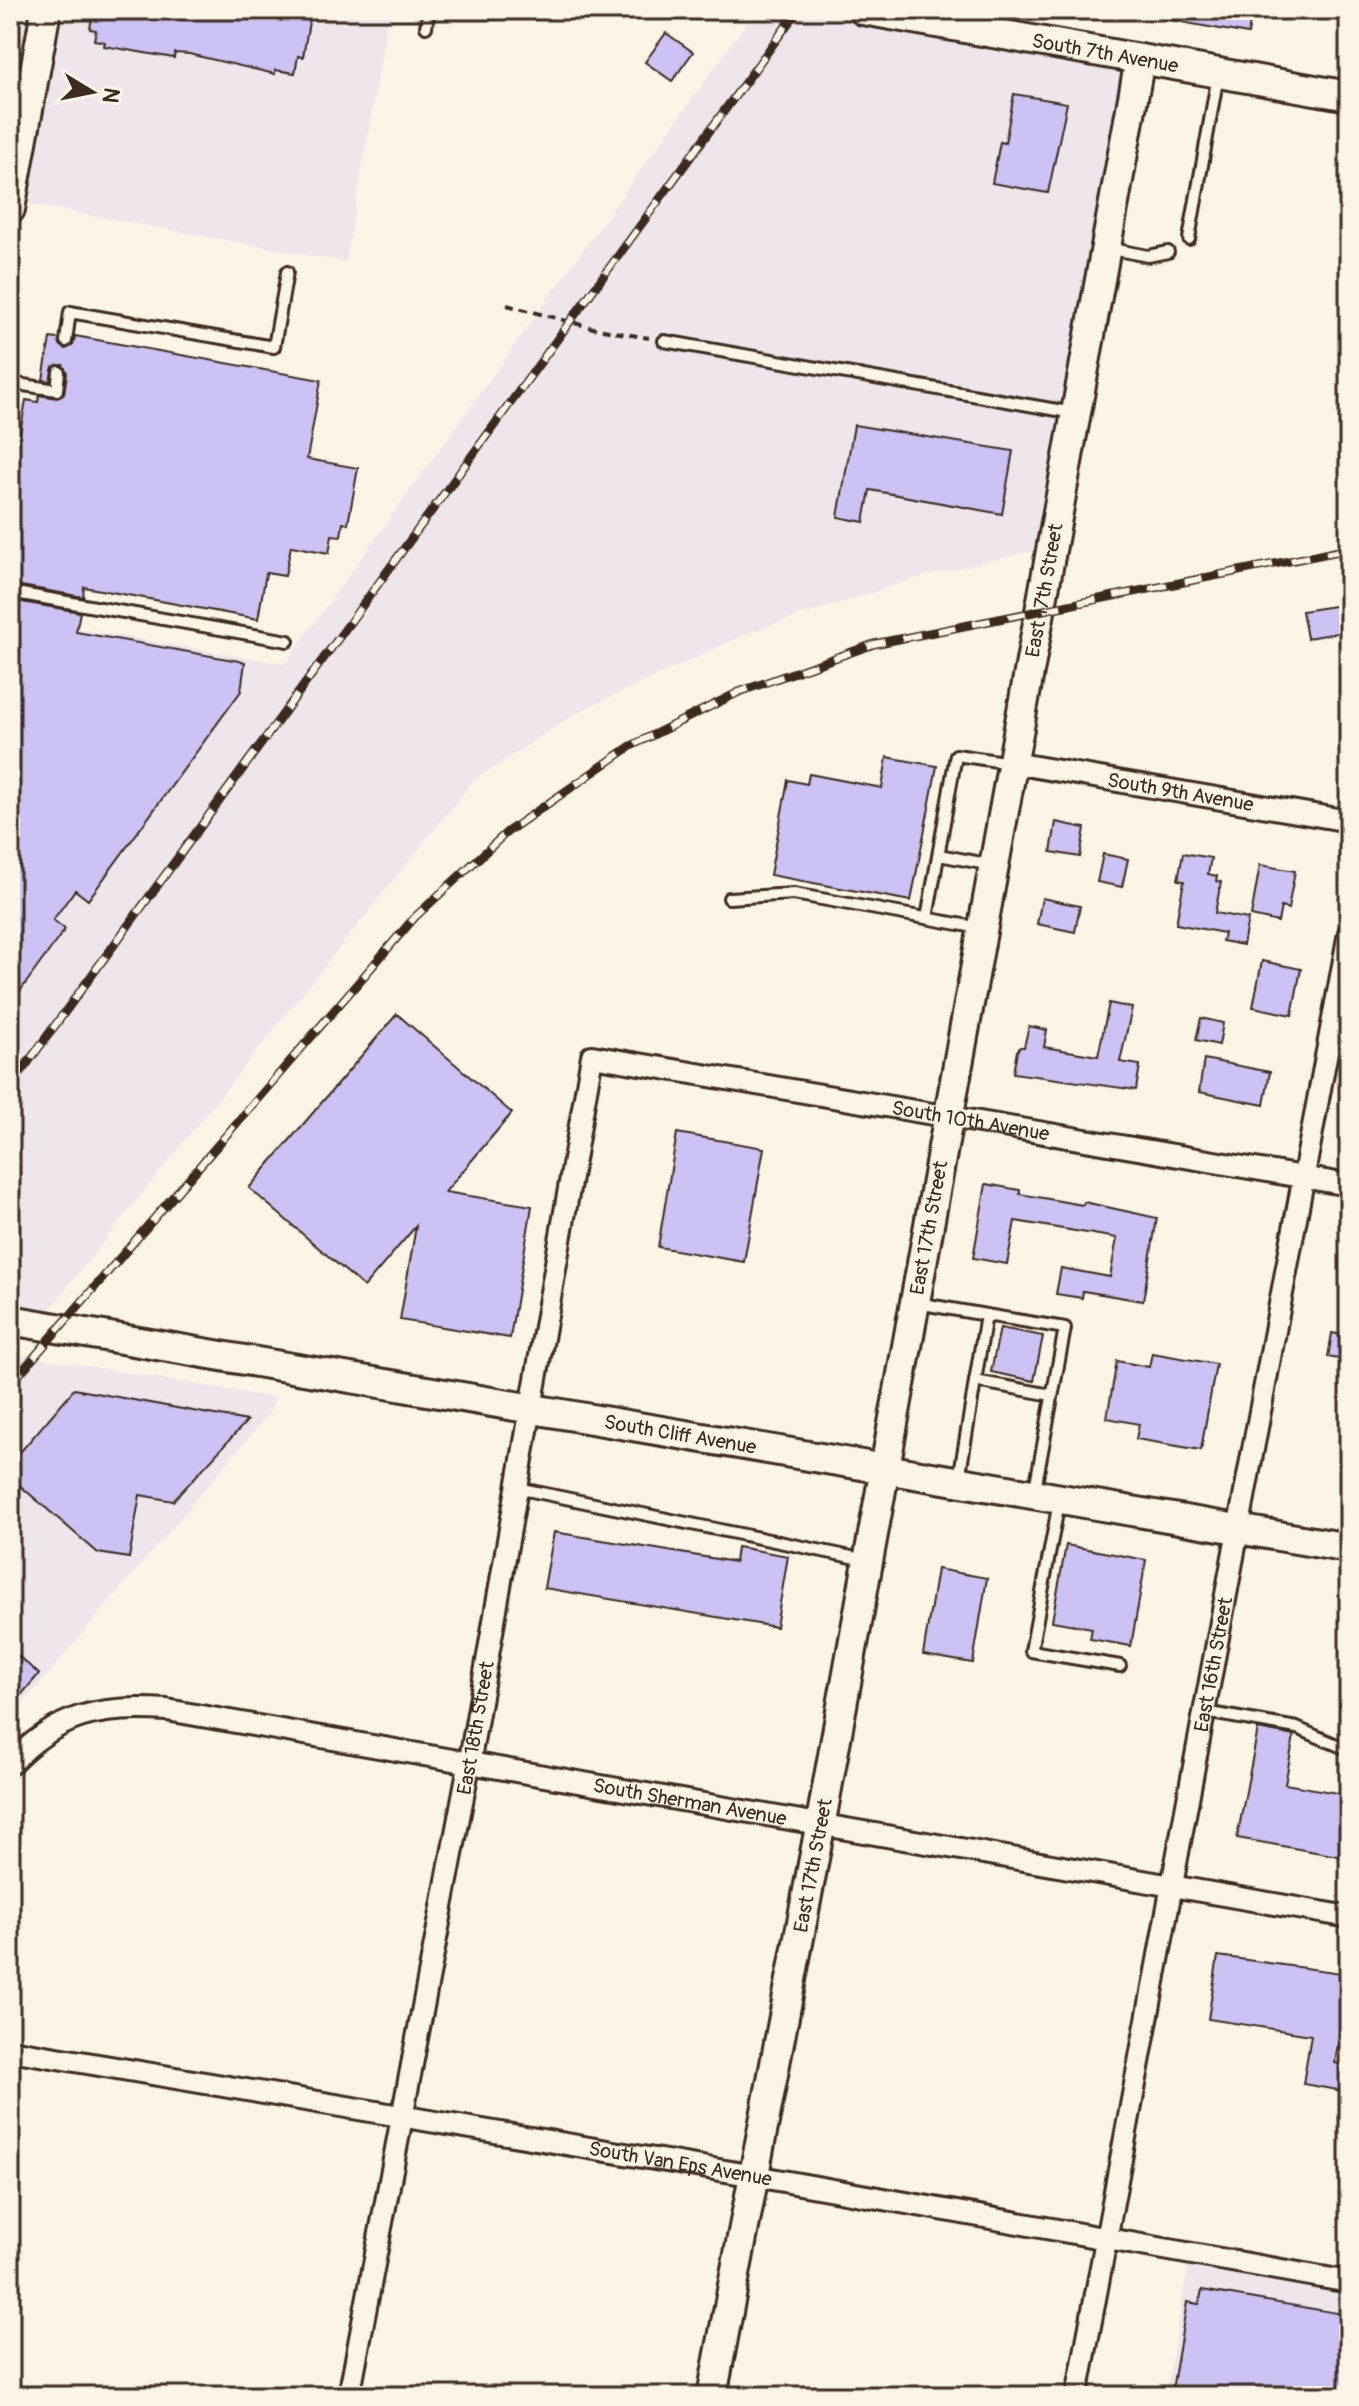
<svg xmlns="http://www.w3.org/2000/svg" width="1359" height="2406" font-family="Pangolin,sans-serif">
  <rect width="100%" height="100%" fill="#fcf5e5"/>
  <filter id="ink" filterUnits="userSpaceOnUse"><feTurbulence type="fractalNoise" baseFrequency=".0125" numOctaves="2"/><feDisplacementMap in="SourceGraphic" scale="16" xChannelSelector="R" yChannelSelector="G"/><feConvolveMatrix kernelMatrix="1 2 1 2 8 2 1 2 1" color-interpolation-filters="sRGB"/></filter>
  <g filter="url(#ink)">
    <g fill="#eee6ea">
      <path d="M10,10H389L346,262L12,201L10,209Z"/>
      <path d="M756,10H863L1140,59L1053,546L913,579L751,632L578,712L473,781L37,1325L10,1320V617L285,664Z"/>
      <path d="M10,1353L275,1398L270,1412L10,1719Z"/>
      <path d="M1189,2263L1349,2290V2396H1165Z"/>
    </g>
    <g fill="#ccc2f4" stroke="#3b2a1e" stroke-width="2">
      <path d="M93,10H311L303,57L298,56L295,73L275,70V74L189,54L175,53L174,58L104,46L105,42L94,40L96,30L90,29Z"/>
      <path d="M1171,10H1252L1248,34L1170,20Z"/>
      <path d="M666,33L693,52L672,81L645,62Z"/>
      <path d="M1014,94L1067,103L1048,193L992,183L1000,142L1005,143Z"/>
      <path d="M75,336L321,380L307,459L358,468L348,524L343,523L341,536L332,535L329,553L291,546L285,576L266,573L258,619L84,587L83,597L10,584V489L26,400L38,402L39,395L57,398L64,394L67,373L63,365L53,367L50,381L43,380L50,338L58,339L66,349L73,345Z"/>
      <path d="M854,425L1013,451L1002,514L870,490L864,522L838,517Z"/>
      <path d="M10,600L80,612L76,632L245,662L241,691L88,900L75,890L53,920L65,929L10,1005Z"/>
      <path d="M1347,604L1349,631L1307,638L1302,611Z"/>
      <path d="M887,757L937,766L911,901L770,875L788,780L807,784L809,774L882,788Z"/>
      <path d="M1056,822L1085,828L1080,857L1051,852Z"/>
      <path d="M1183,853L1211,858L1208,874L1217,876L1216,881L1221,882L1215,913L1248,919L1243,945L1222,941L1224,933L1176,924L1184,881L1178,880Z"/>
      <path d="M1103,854L1128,859L1122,887L1097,882Z"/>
      <path d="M1260,865L1295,871L1288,909L1281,907L1278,922L1251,916Z"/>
      <path d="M1042,898L1080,906L1075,932L1037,924Z"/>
      <path d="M1262,961L1301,969L1292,1015L1253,1007Z"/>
      <path d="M1109,1003L1132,1008L1120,1062L1140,1065L1136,1090L1013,1073L1017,1051L1020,1047H1024L1029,1026L1047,1030L1044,1047L1098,1056Z"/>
      <path d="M397,1014L512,1113L445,1192L532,1206L510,1338L400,1320L416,1226L364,1287L249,1188Z"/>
      <path d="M1201,1018L1223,1023L1219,1045L1196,1040Z"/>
      <path d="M1204,1059L1270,1072L1264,1105L1199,1092Z"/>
      <path d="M677,1133L764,1148L744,1262L658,1247Z"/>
      <path d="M986,1184L1020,1190V1194L1083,1205L1084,1202L1157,1218L1143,1301L1083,1291L1082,1298L1056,1294L1061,1268L1110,1277L1117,1238L1015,1221L1007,1264L973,1258Z"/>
      <path d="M1000,1328L1043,1336L1034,1381L991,1372Z"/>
      <path d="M1332,1333L1349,1336V1361L1328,1357Z"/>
      <path d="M1152,1353L1216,1364L1201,1450L1136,1439L1139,1424L1107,1418L1117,1361L1149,1367Z"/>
      <path d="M74,1389L247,1421L173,1501L140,1495L129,1558L98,1553L10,1477V1464Z"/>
      <path d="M554,1532L735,1562L737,1547L788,1556L776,1627L544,1588Z"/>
      <path d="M1066,1545L1146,1560L1131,1646L1090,1639L1092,1628L1052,1621Z"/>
      <path d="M937,1569L987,1578L973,1663L923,1655Z"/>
      <path d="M10,1649L39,1674L10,1708Z"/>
      <path d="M1258,1729L1294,1736L1285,1784L1349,1795V1858L1237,1838Z"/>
      <path d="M1218,1956L1349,1974L1335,2063L1349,2066V2092L1303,2084L1311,2035L1208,2019Z"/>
      <path d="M1202,2290L1349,2315V2396H1171L1187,2302L1199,2304Z"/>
    </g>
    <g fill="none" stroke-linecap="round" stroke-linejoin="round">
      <g stroke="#3b2a1e" stroke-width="16">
        <g id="lane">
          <path d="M426,27L429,10"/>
          <path d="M1189,239L1218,75"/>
          <path d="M1107,248L1148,256L1168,252"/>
          <path d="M66,341L70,312L274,347L287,272"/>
          <path d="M664,341L1074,413"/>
          <path d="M10,383L57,390L59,372"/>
          <path d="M10,592L288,641"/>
          <path d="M939,855L992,865"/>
          <path d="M729,898L794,894L980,928"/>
          <path d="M927,918L956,755L1011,763"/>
          <path d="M917,1303L986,1315L959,1479"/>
          <path d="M986,1315L1065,1328L1034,1494"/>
          <path d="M975,1381L1052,1395"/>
          <path d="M517,1488L866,1560"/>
          <path d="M1059,1502L1031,1651L1120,1666"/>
          <path d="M1205,1712L1297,1728L1349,1750"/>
        </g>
      </g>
      <g stroke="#3b2a1e" stroke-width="26">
        <g id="street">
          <path id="s1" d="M1013,763L1349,821"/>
          <path id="s2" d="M10,1764C58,1714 100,1705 167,1710L1349,1917"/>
          <path id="s3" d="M10,2050L755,2176L1349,2282"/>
          <path id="s4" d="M349,2396L469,1765L592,1056L1349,1185"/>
          <path id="s5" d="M1077,2396L1349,933"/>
        </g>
      </g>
      <g stroke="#3b2a1e" stroke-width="34">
        <g id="secondary">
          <path id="s6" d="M863,10L1349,96"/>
          <path d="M10,209L46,10"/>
          <path id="s7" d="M10,1320L1349,1548"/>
          <path id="s8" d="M712,2396L820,1827L1140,59"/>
        </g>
      </g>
      <path stroke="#3b2a1e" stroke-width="4" stroke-dasharray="8 6" stroke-linecap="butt" d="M507,305L597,329L649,338"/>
      <use href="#lane" stroke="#fcf5e5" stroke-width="10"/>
      <use href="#street" stroke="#fcf5e5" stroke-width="20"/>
      <use href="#secondary" stroke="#fcf5e5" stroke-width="28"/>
      <g stroke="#3b2a1e" stroke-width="9">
        <g id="rail">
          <path d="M10,1087L798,10"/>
          <path d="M10,1385L415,917L507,832L631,746L739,692L874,644L1349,549"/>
        </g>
      </g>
      <use href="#rail" stroke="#fcf5e5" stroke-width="6" stroke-dasharray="18" stroke-linecap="butt"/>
    </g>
  </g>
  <g text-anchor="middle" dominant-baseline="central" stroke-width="8" stroke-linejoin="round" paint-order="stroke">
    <g font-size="20" fill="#3b2a1e" stroke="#fcf5e5">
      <text stroke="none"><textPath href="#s6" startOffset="246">South 7th Avenue</textPath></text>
      <text stroke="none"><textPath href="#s8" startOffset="1836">East 17th Street</textPath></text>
      <text stroke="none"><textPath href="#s1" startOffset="170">South 9th Avenue</textPath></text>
      <text stroke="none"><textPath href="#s4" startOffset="1746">South 10th Avenue</textPath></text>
      <text stroke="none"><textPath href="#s8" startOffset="1188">East 17th Street</textPath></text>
      <text stroke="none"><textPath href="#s7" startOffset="680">South Cliff Avenue</textPath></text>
      <text stroke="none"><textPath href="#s5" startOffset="744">East 16th Street</textPath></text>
      <text stroke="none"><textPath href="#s4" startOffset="680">East 18th Street</textPath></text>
      <text stroke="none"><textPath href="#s2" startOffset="704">South Sherman Avenue</textPath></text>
      <text stroke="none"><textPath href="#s8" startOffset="540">East 17th Street</textPath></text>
      <text stroke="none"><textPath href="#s3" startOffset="680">South Van Eps Avenue</textPath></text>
    </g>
  </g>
  <rect width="1359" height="2406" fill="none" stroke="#fcf5e5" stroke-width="40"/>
  <rect x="20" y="20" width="1319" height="2366" fill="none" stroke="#3b2a1e" stroke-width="3" filter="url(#ink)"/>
  <g transform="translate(92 92) rotate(100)" stroke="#fcf5e5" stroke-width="6" paint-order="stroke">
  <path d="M0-6L14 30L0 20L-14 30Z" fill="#3b2a1e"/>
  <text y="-12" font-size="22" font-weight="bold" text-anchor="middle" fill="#3b2a1e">N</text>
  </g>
</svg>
